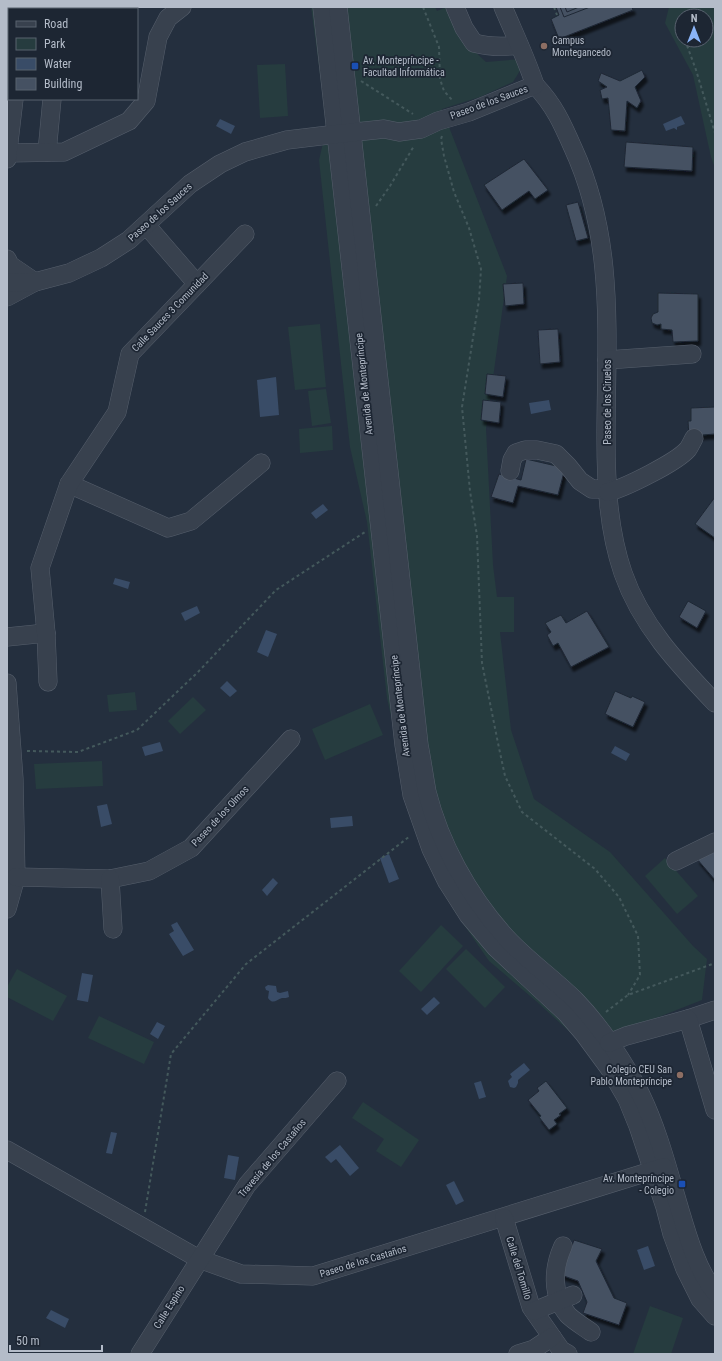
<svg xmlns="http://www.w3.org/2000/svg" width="722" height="1361" font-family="'Roboto Condensed',sans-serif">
  <defs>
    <filter id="shadow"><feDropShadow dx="2.5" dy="4.5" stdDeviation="1" flood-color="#0009"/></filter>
  </defs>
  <rect width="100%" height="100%" fill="#242f3e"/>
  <g fill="#263c3f" fill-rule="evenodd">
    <path d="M311,7H435L437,11L446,7L460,38L486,62L520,59L521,69L513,82L480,97L442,109L507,276L486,429L493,565L497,597H514V632H500L511,730L534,799L610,852L693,946L707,959L702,1000L585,1046L536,1001L489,961L453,909L414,821L387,698L367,522L350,447L319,160L327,126Z"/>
    <path d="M669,7H715V168L711,157L693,75L665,23ZM682,16H706V40H682Z"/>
    <path d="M285,64L288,116L260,118L257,65Z"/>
    <path d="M320,324L326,387L295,390L288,327Z"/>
    <path d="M326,389L331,423L312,426L308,391Z"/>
    <path d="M332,426L333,450L300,453L299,429Z"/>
    <path d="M135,692L137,710L109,712L107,695Z"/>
    <path d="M193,697L206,710L180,734L168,721Z"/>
    <path d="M370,704L383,735L325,760L312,729Z"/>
    <path d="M102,761L103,786L36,789L34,764Z"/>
    <path d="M665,858L698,896L677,914L645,876Z"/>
    <path d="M441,925L463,946L421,992L399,971Z"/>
    <path d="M466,949L505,987L485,1008L446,969Z"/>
    <path d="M17,969L67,996L53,1021L7,997V987Z"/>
    <path d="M99,1016L154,1042L144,1064L88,1038Z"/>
    <path d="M363,1102L419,1140L401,1167L376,1151L384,1139L352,1118Z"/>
    <path d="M650,1306L683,1318L671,1354H633Z"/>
  </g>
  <g fill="#394c67">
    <path d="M681,116L685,124L677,127V130L674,128L666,131L663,124Z"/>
    <path d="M220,119L235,126L231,134L216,126Z"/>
    <path d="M276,377L279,415L260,417L257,380Z"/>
    <path d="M549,400L551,410L531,414L529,403Z"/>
    <path d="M323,504L328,510L316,519L311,513Z"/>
    <path d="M115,578L130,582L128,589L113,584Z"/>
    <path d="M197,606L200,613L185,621L181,613Z"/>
    <path d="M266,630L277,634L268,657L257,652Z"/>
    <path d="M227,681L237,691L230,697L220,688Z"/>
    <path d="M160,742L163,751L145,756L142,747Z"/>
    <path d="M615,746L630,754L626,761L611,753Z"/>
    <path d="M107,804L112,824L101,827L97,806Z"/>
    <path d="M352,816L353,826L331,828L330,818Z"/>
    <path d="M389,854L399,879L389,883L380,858Z"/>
    <path d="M273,878L278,883L267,896L262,890Z"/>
    <path d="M177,922L194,950L183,956L169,934L174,931L171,925Z"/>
    <path d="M82,973L93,975L88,1002L77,1000Z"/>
    <path d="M268,985L276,986L277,992L280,993L288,991L289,997C287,998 285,998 282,998C276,1000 273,1005 268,998L269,991L266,990L265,987Z"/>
    <path d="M434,997L440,1003L427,1015L421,1009Z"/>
    <path d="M157,1022L165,1026L158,1039L150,1034Z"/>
    <path d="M524,1063L530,1070L518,1080V1083L516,1087L514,1088L510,1087L508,1081L512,1077L510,1074Z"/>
    <path d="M481,1081L486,1097L479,1099L474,1083Z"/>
    <path d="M111,1132L117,1133L112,1154L106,1153Z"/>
    <path d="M340,1145L359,1168L350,1176L336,1159L331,1163L325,1157Z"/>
    <path d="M228,1155L239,1157L235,1180L224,1178Z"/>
    <path d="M454,1181L464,1201L456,1205L446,1185Z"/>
    <path d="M648,1246L655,1266L644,1270L637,1250Z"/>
    <path d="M51,1310L69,1319L65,1328L46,1318Z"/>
  </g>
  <g fill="#455162" stroke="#1f2835" filter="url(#shadow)">
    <path d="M556,7H632L633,10L559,39L551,19L559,15Z"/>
    <path d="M560,7H590L564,17Z"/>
    <path d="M565,7H579L567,12Z"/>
    <path d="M642,70L645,77L635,87L641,101L637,108L627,101L625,131L611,130L608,98L602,99L600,90L607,87L598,81L601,73L620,81Z"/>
    <path d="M626,142L693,147L692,171L624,167Z"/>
    <path d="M524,159L548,190L535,199L529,191L502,210L484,185Z"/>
    <path d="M578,202L588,238L576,241L566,205Z"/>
    <path d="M523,283L524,304L505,306L503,284Z"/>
    <path d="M658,293L698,294V341L673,342L672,330L661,329V324L657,325L652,323L651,318L653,314L658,312Z"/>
    <path d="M558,329L560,362L540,364L538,330Z"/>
    <path d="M487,374L506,376L503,397L485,394Z"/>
    <path d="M483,400L501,402L499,423L481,420Z"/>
    <path d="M715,407V434L689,436L688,421H691V408Z"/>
    <path d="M526,459L565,468L558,495L518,486L513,503L491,497L499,474L521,480Z"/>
    <path d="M715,497V538L695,524Z"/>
    <path d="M688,601L706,611L697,628L679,617Z"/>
    <path d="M587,611L609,647L571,667L558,643L553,646L547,635L551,632L545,623L561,615L566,623Z"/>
    <path d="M615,691L631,698L632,696L645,702L633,727L605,714Z"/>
    <path d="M715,845V880L697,859Z"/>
    <path d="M546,1081L567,1108L559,1114L561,1115L554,1120L557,1124L549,1130L539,1117L541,1116L528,1100L539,1091L537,1088Z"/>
    <path d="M574,1240L602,1249L596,1261L614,1298L627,1303L619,1325L583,1313L587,1302L578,1281L561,1275Z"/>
  </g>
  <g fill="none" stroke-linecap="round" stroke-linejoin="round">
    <g stroke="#565f6c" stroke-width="19">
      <g id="minor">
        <path d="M322,7L404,745L412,795L431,849L447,882L468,915L496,948L566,1013L584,1034L609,1068L627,1099L638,1126L665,1207L672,1234L685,1269L700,1299L715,1316"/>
        <path d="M338,7L419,745C422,760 424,776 427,792C440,844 468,894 503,934C525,959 553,978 576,1001C601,1027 625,1063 641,1095C658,1130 668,1170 679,1207C687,1234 697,1270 715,1292"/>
        <path d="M455,7L464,28L474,43C489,47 504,47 519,45"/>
        <path d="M24,9V7"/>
        <path d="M61,9V7"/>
        <path d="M535,85C554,105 562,123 573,148C616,241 606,338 606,437C606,483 608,529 623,573C641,625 678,664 715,703"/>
        <path d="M47,152L52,99"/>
        <path d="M8,153L64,152L129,121L146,101L158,37L168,18L182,7"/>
        <path d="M7,159L14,99"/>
        <path d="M146,225L197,284"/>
        <path d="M7,259L10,265L35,282L7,297"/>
        <path d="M7,283L35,282L69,273L101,258L129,240L190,184L220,164L245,152L287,140L337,134L384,129L399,132L406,131L421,129L438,121L469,112L535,85C526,58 514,33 503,7"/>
        <path d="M607,360L692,354"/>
        <path d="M510,471L512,460L516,453L525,450H537L556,454L568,466L580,481L592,489H608"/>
        <path d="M69,484L168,528L191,521L261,463"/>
        <path d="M608,492C625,488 677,462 688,449C690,446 692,442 694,438"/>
        <path d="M7,637L46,633"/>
        <path d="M48,682L46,633L40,568L69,484L117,412L130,354L245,234"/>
        <path d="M7,683L14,779L16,877L7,909"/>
        <path d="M676,861L715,842"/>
        <path d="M16,877L110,879L149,871L191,848L291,739"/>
        <path d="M110,879L113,929"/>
        <path d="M688,1019L715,1010"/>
        <path d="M609,1043L626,1036L688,1019L715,1110"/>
        <path d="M7,1150L199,1259L241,1274L313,1276L664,1167"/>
        <path d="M504,1218L531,1307L561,1350L568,1354"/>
        <path d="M563,1246C553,1268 551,1295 568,1315C574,1321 584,1327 591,1332"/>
        <path d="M534,1311L573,1295"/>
        <path d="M140,1354L247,1185L337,1081"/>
        <path d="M518,1354L534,1349L552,1337"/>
      </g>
    </g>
    <g stroke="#44595c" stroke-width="2" stroke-dasharray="3 3" stroke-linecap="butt">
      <path d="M423,7L439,47L440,79L444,91L453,101"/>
      <path d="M554,7L557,15"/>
      <path d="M678,18L682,31"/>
      <path d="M685,40L696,70L715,133"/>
      <path d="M361,81L413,114"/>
      <path d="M442,136L441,139L444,156L454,192L469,228L481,269L479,300L462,407L470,491L477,536L482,663L499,748L505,776L522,812L595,869L619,897L638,936L640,975L628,995"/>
      <path d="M376,206L390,186L414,146"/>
      <path d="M27,751L78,752L137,730L198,672L276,590L365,532"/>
      <path d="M606,1012L628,995L715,963"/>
      <path d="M145,1212L171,1054L246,964L410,836"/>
    </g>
    <use href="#minor" stroke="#38414e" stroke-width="18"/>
  </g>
  <g fill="#8d6e63" stroke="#1d2633" stroke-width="1.5">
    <circle cx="544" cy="46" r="4"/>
    <circle cx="680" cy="1075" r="4"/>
  </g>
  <g fill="#1a4fb4" stroke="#1d2633" stroke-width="1.5">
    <rect x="351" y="62" width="8" height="8" rx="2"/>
    <rect x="678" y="1180" width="8" height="8" rx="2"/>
  </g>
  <g text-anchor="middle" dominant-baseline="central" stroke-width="3.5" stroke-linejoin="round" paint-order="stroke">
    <g font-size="10" fill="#b4bcc9" stroke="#1d2633" text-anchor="start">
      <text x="552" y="40">Campus<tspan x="552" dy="12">Montegancedo</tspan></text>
      <text x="363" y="60">Av. Montepríncipe -<tspan x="363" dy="12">Facultad Informática</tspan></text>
      <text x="672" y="1069" text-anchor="end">Colegio CEU San<tspan x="672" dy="12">Pablo Montepríncipe</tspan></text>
      <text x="674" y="1178" text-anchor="end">Av. Montepríncipe<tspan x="674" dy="12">- Colegio</tspan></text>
    </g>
    <g font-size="10" fill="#b4bcc9" stroke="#1d2633">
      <text transform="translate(489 102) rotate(-20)">Paseo de los Sauces</text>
      <text transform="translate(160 212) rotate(-42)">Paseo de los Sauces</text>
      <text transform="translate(170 312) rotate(-46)">Calle Sauces 3 Comunidad</text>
      <text transform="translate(364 384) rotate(-96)">Avenida de Montepríncipe</text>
      <text transform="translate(607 402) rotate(-90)">Paseo de los Ciruelos</text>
      <text transform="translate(400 706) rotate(-97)">Avenida de Montepríncipe</text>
      <text transform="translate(220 816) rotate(-47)">Paseo de los Olmos</text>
      <text transform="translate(272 1158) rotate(-50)">Travesía de los Castaños</text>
      <text transform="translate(363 1261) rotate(-17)">Paseo de los Castaños</text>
      <text transform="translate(519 1268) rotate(73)">Calle del Tomillo</text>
      <text transform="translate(169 1307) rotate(-58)">Calle Espino</text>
    </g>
  </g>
  <rect width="722" height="1361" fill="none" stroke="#b4bcc9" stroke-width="16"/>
  <rect x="8" y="8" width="130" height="92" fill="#1d2633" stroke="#59626f"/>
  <rect x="16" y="21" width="20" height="6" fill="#38414e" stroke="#59626f"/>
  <text x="44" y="28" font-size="12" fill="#b4bcc9">Road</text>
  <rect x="16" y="38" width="20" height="12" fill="#263c3f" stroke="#59626f"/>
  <text x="44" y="48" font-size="12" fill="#b4bcc9">Park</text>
  <rect x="16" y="58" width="20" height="12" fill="#394c67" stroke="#59626f"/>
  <text x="44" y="68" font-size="12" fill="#b4bcc9">Water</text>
  <rect x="16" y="78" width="20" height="12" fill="#455162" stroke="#59626f"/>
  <text x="44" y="88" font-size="12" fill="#b4bcc9">Building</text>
  <g transform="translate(694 28)"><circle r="19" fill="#1d2633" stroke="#59626f"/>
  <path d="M0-3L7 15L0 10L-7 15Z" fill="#8ab4f8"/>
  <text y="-6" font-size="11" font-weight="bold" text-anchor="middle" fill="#b4bcc9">N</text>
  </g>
  <path d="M10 1345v6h92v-6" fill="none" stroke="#b4bcc9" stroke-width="2"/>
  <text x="16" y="1345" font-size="12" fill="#b4bcc9" stroke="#1d2633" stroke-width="3" paint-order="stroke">50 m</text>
</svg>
